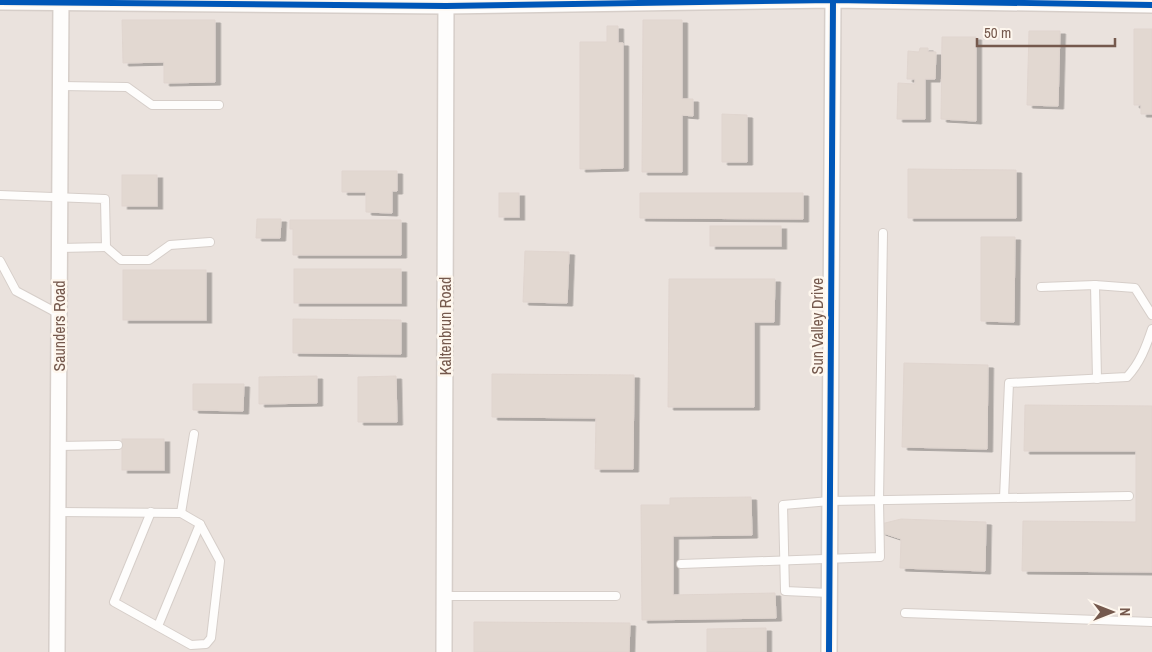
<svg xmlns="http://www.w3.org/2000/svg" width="1152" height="652" font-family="'Archivo Narrow',sans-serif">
  <defs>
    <filter id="shadow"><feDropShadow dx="5.5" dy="3" stdDeviation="0" flood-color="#0004"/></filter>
  </defs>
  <rect width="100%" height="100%" fill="#f7f2ec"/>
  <rect fill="#eae2dd" x="0" y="0" width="1152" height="652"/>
  <g fill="#e2d8d1" stroke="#e0d5cf" filter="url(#shadow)">
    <path d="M122,20H215V82L164,83V62L123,63Z"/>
    <path d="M643,20H682V99H693V116L682,115V172H642Z"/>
    <path d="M607,26H618V43H623V168L580,169V42H607Z"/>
    <path d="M1134,29H1152V114H1141V105H1134Z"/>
    <path d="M1029,31H1060L1058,106L1027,105Z"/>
    <path d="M942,37H976V121L941,119Z"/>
    <path d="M920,48H928V52H936L935,79H925V119H897L898,83L915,84V79H907L908,51L919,52Z"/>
    <path d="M722,114L747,115V162H722Z"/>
    <path d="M908,169L1016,170V218H908Z"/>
    <path d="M342,171H397V191H392V213L366,212V192H342Z"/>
    <rect x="122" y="175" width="35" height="31"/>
    <rect x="499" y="193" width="20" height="24"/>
    <path d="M640,193H803V219L640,218Z"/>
    <path d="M257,219H281L280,238H256Z"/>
    <path d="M290,220H401V255H293V229H290Z"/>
    <rect x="710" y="226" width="71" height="20"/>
    <path d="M981,237H1015L1014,322L981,321Z"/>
    <path d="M525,251L569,252L567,303L523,302Z"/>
    <rect x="294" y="269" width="107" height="34"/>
    <rect x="123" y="270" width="83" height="50"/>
    <path d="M669,279H775L774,322H754V407H668Z"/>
    <path d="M293,319L401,320V354L293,353Z"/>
    <path d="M904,363L988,365L987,449L902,447Z"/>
    <path d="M492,374L634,375L633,469H595L596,418L492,417Z"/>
    <path d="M317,376V403L259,404V377Z"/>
    <path d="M396,376L397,422H358V377Z"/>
    <path d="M193,384H244L243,411L193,410Z"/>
    <path d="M1025,405L1152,406V572L1022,571L1023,521L1136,522V451H1024Z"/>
    <rect x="122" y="439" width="42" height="31"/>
    <path d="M751,497L752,535L673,536V595L775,593L776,618L642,620L641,505H670V498Z"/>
    <path d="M901,519L986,522L985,571L900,568L901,539L880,532L881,524Z"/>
    <path d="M474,622L630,623L629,652H474Z"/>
    <path d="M766,628V652H707V629Z"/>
  </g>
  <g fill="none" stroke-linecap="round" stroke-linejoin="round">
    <g stroke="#d6cec9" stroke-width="10">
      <g id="service">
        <path d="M61,86L127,87L152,105H219"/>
        <path d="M0,195L105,199L106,247L60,248"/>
        <path d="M106,247L121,260H149L170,245L210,242"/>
        <path d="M0,261L16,291L59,314"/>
        <path d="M1095,285L1097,379"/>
        <path d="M1041,287L1095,285L1135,288L1152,315"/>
        <path d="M59,446L118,445"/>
        <path d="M1004,498L1009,383L1127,377C1140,363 1146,347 1152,329"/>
        <path d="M59,512L181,513L194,434"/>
        <path d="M151,512L114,602L191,645L206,644L211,638L220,561L200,524L181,513"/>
        <path d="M681,564L880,557L879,501L883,233"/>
        <path d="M829,593L785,591L783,505L830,501L1129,496"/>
        <path d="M444,596H616"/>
        <path d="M905,613L1152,622"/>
        <path d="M158,626L200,524"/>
      </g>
    </g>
    <g stroke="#d6cec9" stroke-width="18">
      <g id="minor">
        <path d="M0,2L446,6L833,0L1152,5"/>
        <path d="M57,652L61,0"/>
        <path d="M444,652L446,0"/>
        <path d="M829,652L833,0"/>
      </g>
    </g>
    <use href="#service" stroke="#fefdfc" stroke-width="8"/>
    <use href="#minor" stroke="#fefdfc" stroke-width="15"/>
    <g stroke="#fef7ee" stroke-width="9">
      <g id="cycleway">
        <path d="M0,2L446,6L833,0L1152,5"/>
        <path d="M829,652L833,0"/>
      </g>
    </g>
    <use href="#cycleway" stroke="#0057b8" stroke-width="6"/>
  </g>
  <g text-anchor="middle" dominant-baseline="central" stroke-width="5" stroke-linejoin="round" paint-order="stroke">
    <g font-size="16" fill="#75594d" stroke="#fef7ee">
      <text transform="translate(59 326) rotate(-90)">Saunders Road</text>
      <text transform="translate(445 326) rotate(-90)">Kaltenbrun Road</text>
      <text transform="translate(817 326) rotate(-90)">Sun Valley Drive</text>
    </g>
  </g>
  <g transform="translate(1112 612) rotate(90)" stroke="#fef7ee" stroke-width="4" paint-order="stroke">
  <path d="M0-4L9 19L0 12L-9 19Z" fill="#75594d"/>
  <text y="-8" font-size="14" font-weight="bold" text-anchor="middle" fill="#75594d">N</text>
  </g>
  <path d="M977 38v8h138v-8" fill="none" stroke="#75594d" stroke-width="2.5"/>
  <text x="984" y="38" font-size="15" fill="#75594d" stroke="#fef7ee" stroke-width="4" paint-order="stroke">50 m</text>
</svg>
